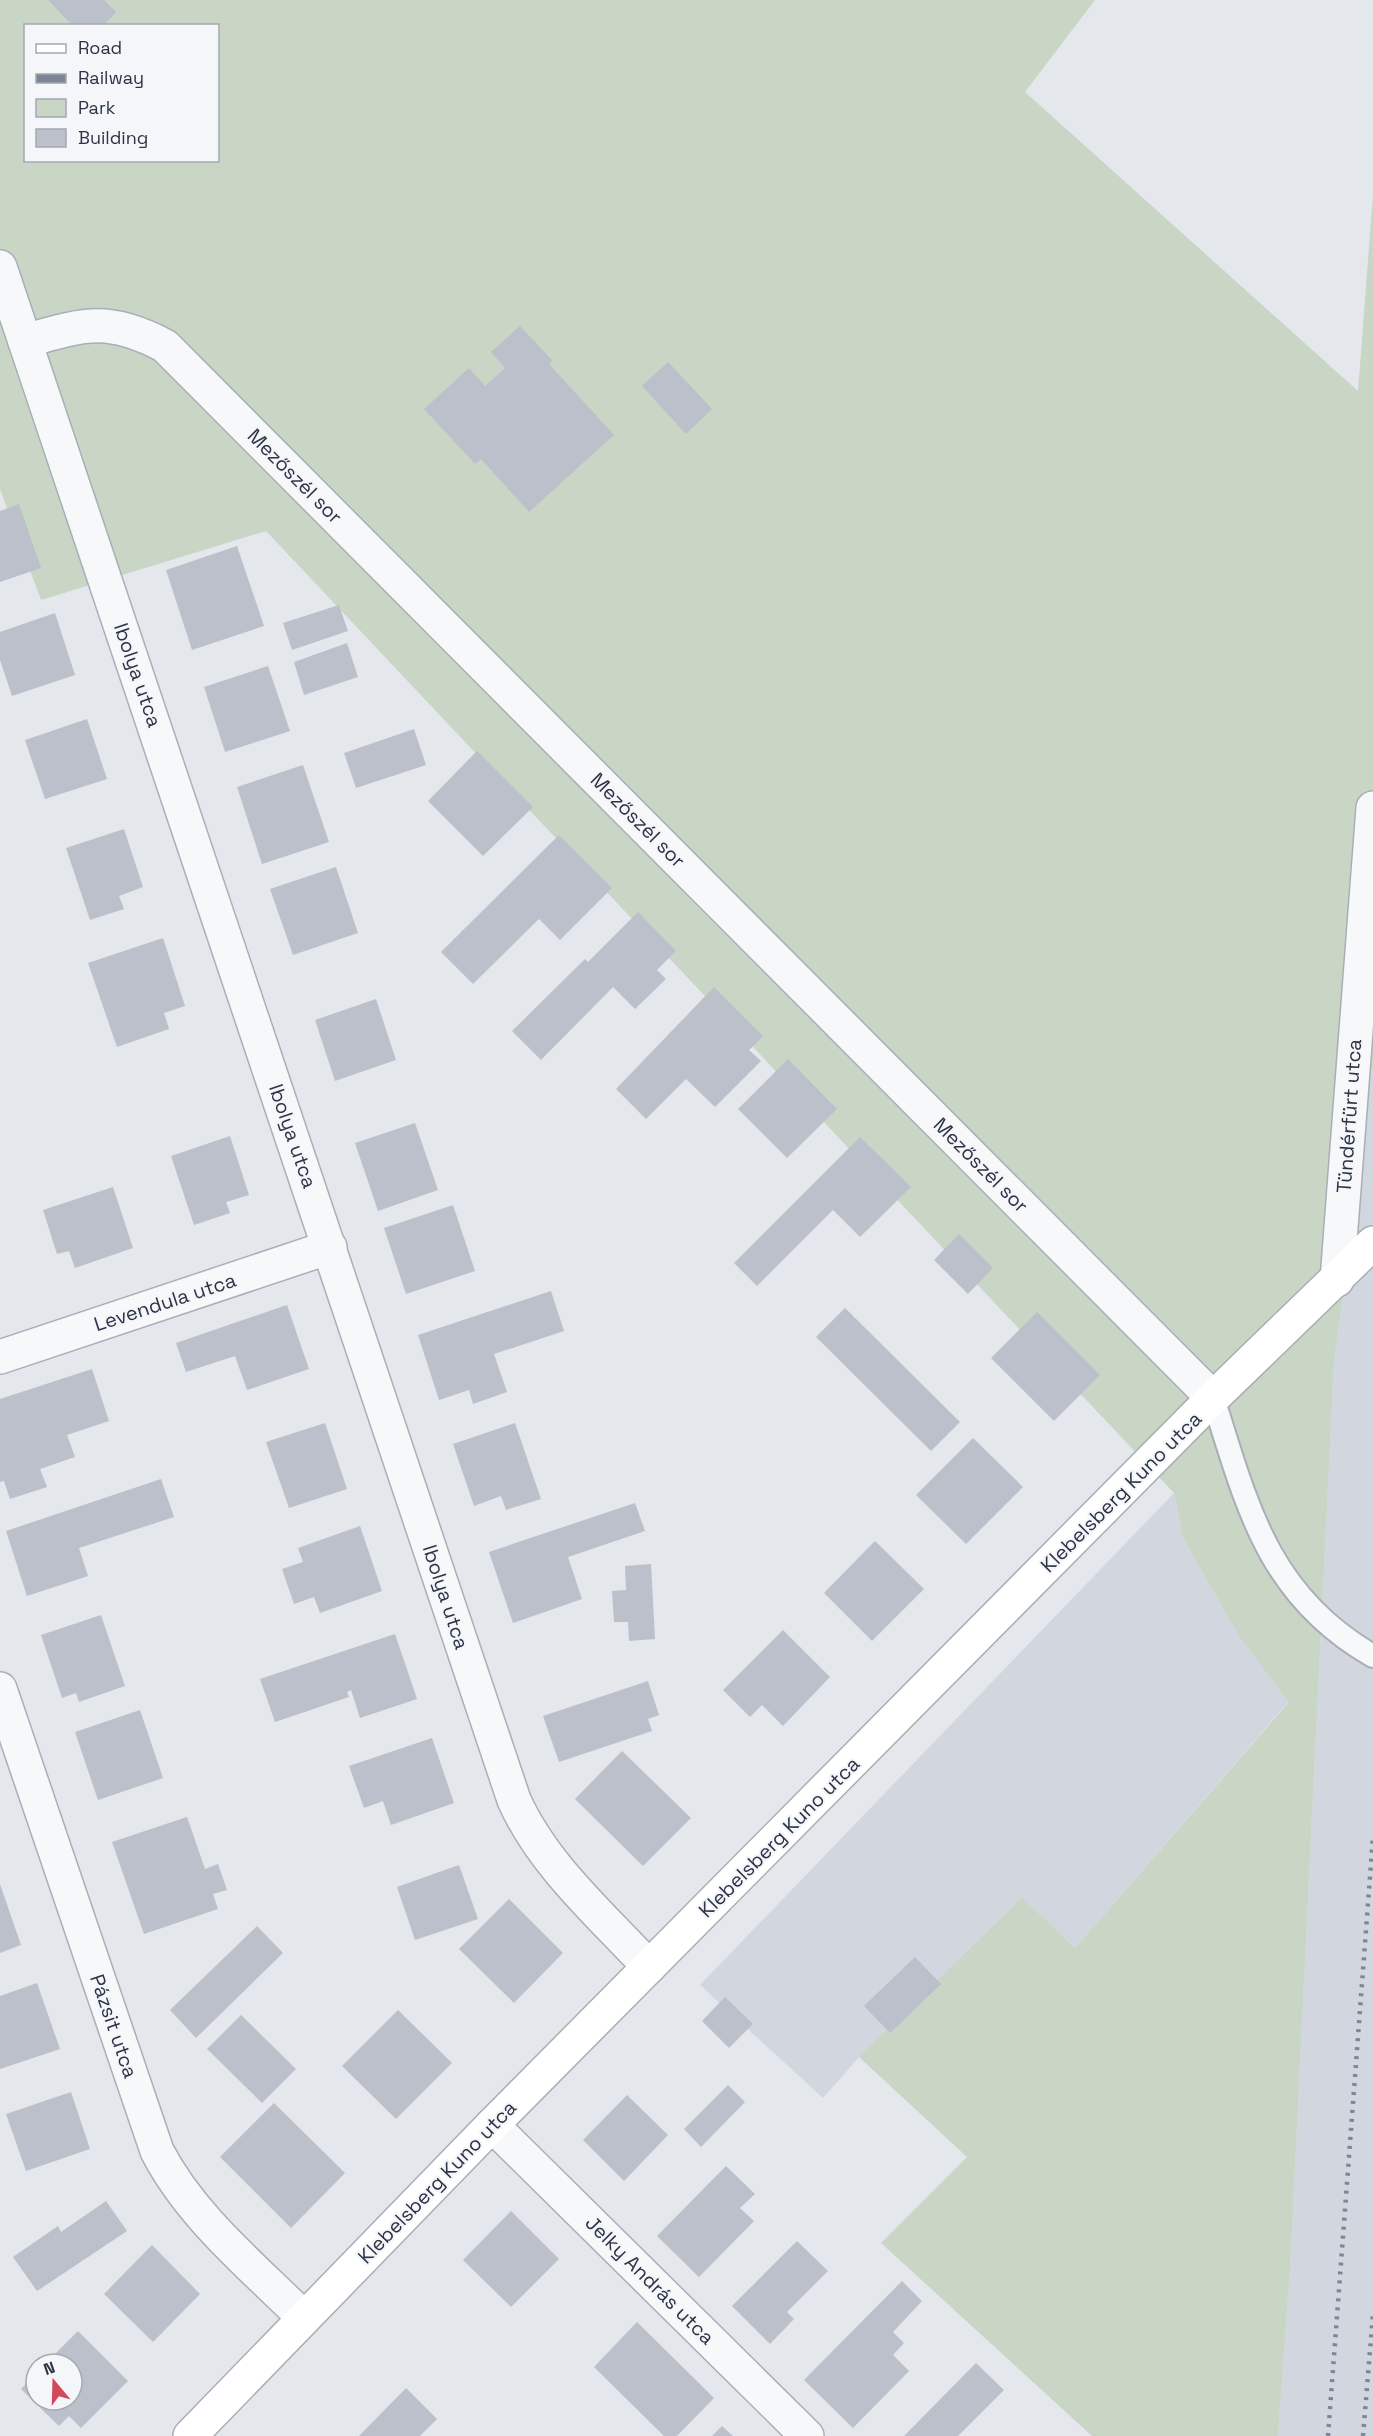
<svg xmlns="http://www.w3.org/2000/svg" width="1373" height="2436" font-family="'Space Grotesk',sans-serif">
  <rect width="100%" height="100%" fill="#e4e7ec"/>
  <g fill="#d2d6de">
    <path d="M1373,1059V2436H1278L1290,2270L1334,1363Z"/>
    <path d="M1174,1493L1183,1538L1240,1638L1289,1701L1075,1948L1022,1897L859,2057L823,2098L700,1985Z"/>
  </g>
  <path fill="#c9d6c5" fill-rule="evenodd" d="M0,0H1095L1025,92L1358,391L1373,195V1059L1334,1363L1290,2270L1278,2436H1092L881,2243L967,2157L859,2057L1022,1897L1075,1948L1289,1702L1240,1638L1183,1538L1174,1493L266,531L41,600L0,489ZM26,26H218V160H26Z"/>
  <g fill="#bbc0ca">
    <path d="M48,0H104L116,12L103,26H73Z"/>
    <path d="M520,326L553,361L549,364L614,435L529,512L481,459L475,464L424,409L469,368L485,386L505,368L491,352Z"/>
    <path d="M668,362L712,409L686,434L642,386Z"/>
    <path d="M19,504L41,568L0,582V511Z"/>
    <path d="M237,546L264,626L192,650L166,570Z"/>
    <path d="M339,605L348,631L292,650L283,623Z"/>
    <path d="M55,613L75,675L12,696L0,660V632Z"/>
    <path d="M347,643L358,677L304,695L294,662Z"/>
    <path d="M268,666L290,731L225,752L204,687Z"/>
    <path d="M87,719L107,779L45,799L25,740Z"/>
    <path d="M414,729L426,765L356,788L344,753Z"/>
    <path d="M477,751L533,807L483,856L428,801Z"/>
    <path d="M303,765L329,842L262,864L237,787Z"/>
    <path d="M124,829L143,887L119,896L124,909L90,920L66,848Z"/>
    <path d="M559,835L612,888L560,940L539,919L473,984L441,952Z"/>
    <path d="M336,867L358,933L293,955L270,889Z"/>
    <path d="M638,912L676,951L657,970L666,979L635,1009L613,987L541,1060L512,1031L585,959L588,962Z"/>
    <path d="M163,938L185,1006L164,1013L169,1029L117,1047L88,963Z"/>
    <path d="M714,987L763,1036L749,1050L761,1061L715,1107L686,1079L646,1119L616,1089Z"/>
    <path d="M376,999L396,1060L335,1081L315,1020Z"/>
    <path d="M788,1059L837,1109L787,1158L738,1109Z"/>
    <path d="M415,1123L438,1190L378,1211L355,1143Z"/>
    <path d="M230,1136L249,1195L226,1202L230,1213L194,1225L171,1156Z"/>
    <path d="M860,1137L911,1187L860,1237L833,1210L757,1286L734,1263Z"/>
    <path d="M113,1187L133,1248L75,1268L69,1251L57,1254L43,1210Z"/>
    <path d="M453,1205L475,1271L406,1294L384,1228Z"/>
    <path d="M959,1234L993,1268L968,1294L934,1260Z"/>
    <path d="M551,1291L564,1331L494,1354L507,1392L473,1404L469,1390L439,1400L418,1335Z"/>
    <path d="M287,1305L309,1369L247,1390L235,1356L186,1372L176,1343Z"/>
    <path d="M845,1308L960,1422L931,1451L816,1337Z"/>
    <path d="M1037,1312L1100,1375L1054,1421L991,1358Z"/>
    <path d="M92,1369L109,1421L67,1435L75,1457L40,1469L47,1487L10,1499L4,1481L0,1482V1399Z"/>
    <path d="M325,1423L347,1489L289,1508L266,1442Z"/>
    <path d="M515,1423L541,1499L506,1510L501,1496L474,1506L453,1444Z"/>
    <path d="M973,1438L1023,1487L966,1544L916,1495Z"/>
    <path d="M161,1479L174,1517L79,1548L88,1576L27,1596L6,1531Z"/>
    <path d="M635,1503L645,1531L568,1557L582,1599L513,1623L489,1552Z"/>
    <path d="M360,1526L382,1591L320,1613L314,1597L294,1604L282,1569L303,1562L298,1548Z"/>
    <path d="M875,1541L924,1589L872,1641L824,1593Z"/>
    <path d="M651,1564L655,1639L629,1641L628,1622H614L612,1591L626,1590L625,1566Z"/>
    <path d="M101,1615L125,1686L79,1702L76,1693L62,1698L41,1635Z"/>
    <path d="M783,1630L830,1677L783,1726L762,1705L750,1717L723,1690Z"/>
    <path d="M395,1634L417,1699L360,1718L351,1690L347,1692L349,1697L275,1722L260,1679Z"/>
    <path d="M648,1681L659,1715L648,1719L652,1731L559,1762L543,1716Z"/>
    <path d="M140,1710L163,1778L98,1800L75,1732Z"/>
    <path d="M432,1738L454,1803L391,1825L383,1801L364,1808L349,1766Z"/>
    <path d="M622,1751L691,1818L643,1866L575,1799Z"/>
    <path d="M187,1817L205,1869L218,1864L227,1890L213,1894L218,1909L144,1934L112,1842Z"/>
    <path d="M459,1865L478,1919L415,1940L397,1887Z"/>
    <path d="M0,1884L21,1945L0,1953Z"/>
    <path d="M509,1899L563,1953L514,2003L459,1949Z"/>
    <path d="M257,1926L283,1953L196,2038L170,2010Z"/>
    <path d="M915,1957L941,1984L890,2033L864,2006Z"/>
    <path d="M37,1983L60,2049L0,2069V1996Z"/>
    <path d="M725,1997L753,2024L729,2048L702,2021Z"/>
    <path d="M398,2010L452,2063L396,2119L342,2066Z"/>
    <path d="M241,2015L296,2069L262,2103L207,2049Z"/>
    <path d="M728,2085L745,2102L701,2147L684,2129Z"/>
    <path d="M71,2092L90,2149L26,2171L6,2114Z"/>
    <path d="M627,2095L668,2135L624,2181L583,2140Z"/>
    <path d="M274,2103L345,2173L291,2228L220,2157Z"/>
    <path d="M726,2166L755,2194L740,2208L754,2221L699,2277L657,2236Z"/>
    <path d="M106,2201L127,2231L37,2291L13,2257L58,2226L61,2232Z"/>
    <path d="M511,2211L559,2259L511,2307L463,2260Z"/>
    <path d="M797,2241L828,2271L787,2312L794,2319L770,2344L732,2306Z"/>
    <path d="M152,2245L200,2294L153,2342L104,2294Z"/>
    <path d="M902,2281L922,2301L893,2332L904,2343L893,2355L909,2371L853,2428L804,2380Z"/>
    <path d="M637,2322L714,2398L677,2436H664L594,2367Z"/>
    <path d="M78,2331L128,2381L81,2428L69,2416L59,2426L21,2389L36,2373V2400H72V2364H45Z"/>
    <path d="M976,2363L1004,2390L958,2436H904Z"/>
    <path d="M406,2388L437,2419L420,2436H359Z"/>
    <path d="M722,2426L733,2436H712Z"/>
  </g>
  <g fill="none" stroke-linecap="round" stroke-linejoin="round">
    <g stroke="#a9aeb7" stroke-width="26">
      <path id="lane" d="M1213,1398C1247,1506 1268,1596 1373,1656"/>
    </g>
    <g stroke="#a9aeb7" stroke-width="36">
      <g id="street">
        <path d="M0,267L514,1800C543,1865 601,1915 649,1967"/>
        <path d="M25,341C85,324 108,316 165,346L1213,1398"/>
        <path d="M1337,1280L1373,808"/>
        <path d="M0,1357L330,1247"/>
        <path d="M0,1689L157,2151C191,2217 252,2266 304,2318"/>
        <path d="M492,2125L807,2436"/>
      </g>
    </g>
    <g stroke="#a9aeb7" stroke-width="36">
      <path id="secondary" d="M190,2436L492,2125L1213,1398L1373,1243"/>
    </g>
    <use href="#lane" stroke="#f7f8fa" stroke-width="22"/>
    <use href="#street" stroke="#f7f8fa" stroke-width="33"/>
    <use href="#secondary" stroke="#fff" stroke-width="33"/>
    <g stroke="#7d8696" stroke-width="4.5" stroke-dasharray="3 6" stroke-linecap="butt">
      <path d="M1328,2436L1373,1837"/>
      <path d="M1363,2436L1373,2314"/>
    </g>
  </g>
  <g text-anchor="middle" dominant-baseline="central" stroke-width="4.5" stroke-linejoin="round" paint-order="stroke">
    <g font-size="20" fill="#2b3445" stroke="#f4f6f9">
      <text transform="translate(295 476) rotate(45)">Mezőszél sor</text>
      <text transform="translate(138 675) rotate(71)">Ibolya utca</text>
      <text transform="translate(638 820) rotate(45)">Mezőszél sor</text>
      <text transform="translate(1349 1116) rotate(-86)">Tündérfürt utca</text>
      <text transform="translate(293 1136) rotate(71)">Ibolya utca</text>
      <text transform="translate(981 1165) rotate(45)">Mezőszél sor</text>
      <text transform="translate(165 1302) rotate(-18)">Levendula utca</text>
      <text transform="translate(1121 1492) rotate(-45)">Klebelsberg Kuno utca</text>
      <text transform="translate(446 1597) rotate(72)">Ibolya utca</text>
      <text transform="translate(779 1837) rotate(-45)">Klebelsberg Kuno utca</text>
      <text transform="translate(114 2026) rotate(71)">Pázsit utca</text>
      <text transform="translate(437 2182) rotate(-46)">Klebelsberg Kuno utca</text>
      <text transform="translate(650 2280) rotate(45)">Jelky András utca</text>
    </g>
  </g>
  <rect x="24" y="24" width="195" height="138" fill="#f4f6f9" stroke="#a4a8b1" stroke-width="1.5"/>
  <rect x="36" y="44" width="30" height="9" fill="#ffffff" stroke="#a4a8b1" stroke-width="1.5"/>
  <text x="78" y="54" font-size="18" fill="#2b3445">Road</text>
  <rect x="36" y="74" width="30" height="9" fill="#7d8696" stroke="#a4a8b1" stroke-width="1.5"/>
  <text x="78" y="84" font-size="18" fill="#2b3445">Railway</text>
  <rect x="36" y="99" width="30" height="18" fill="#c9d6c5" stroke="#a4a8b1" stroke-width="1.5"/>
  <text x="78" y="114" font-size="18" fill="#2b3445">Park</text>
  <rect x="36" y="129" width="30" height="18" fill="#bbc0ca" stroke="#a4a8b1" stroke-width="1.5"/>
  <text x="78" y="144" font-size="18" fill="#2b3445">Building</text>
  <g transform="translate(54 2382) rotate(341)"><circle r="28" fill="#f4f6f9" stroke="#a4a8b1" stroke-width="1.5"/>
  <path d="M0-4.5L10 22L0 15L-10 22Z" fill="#d1495b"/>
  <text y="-9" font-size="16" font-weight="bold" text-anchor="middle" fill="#2b3445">N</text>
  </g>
</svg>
